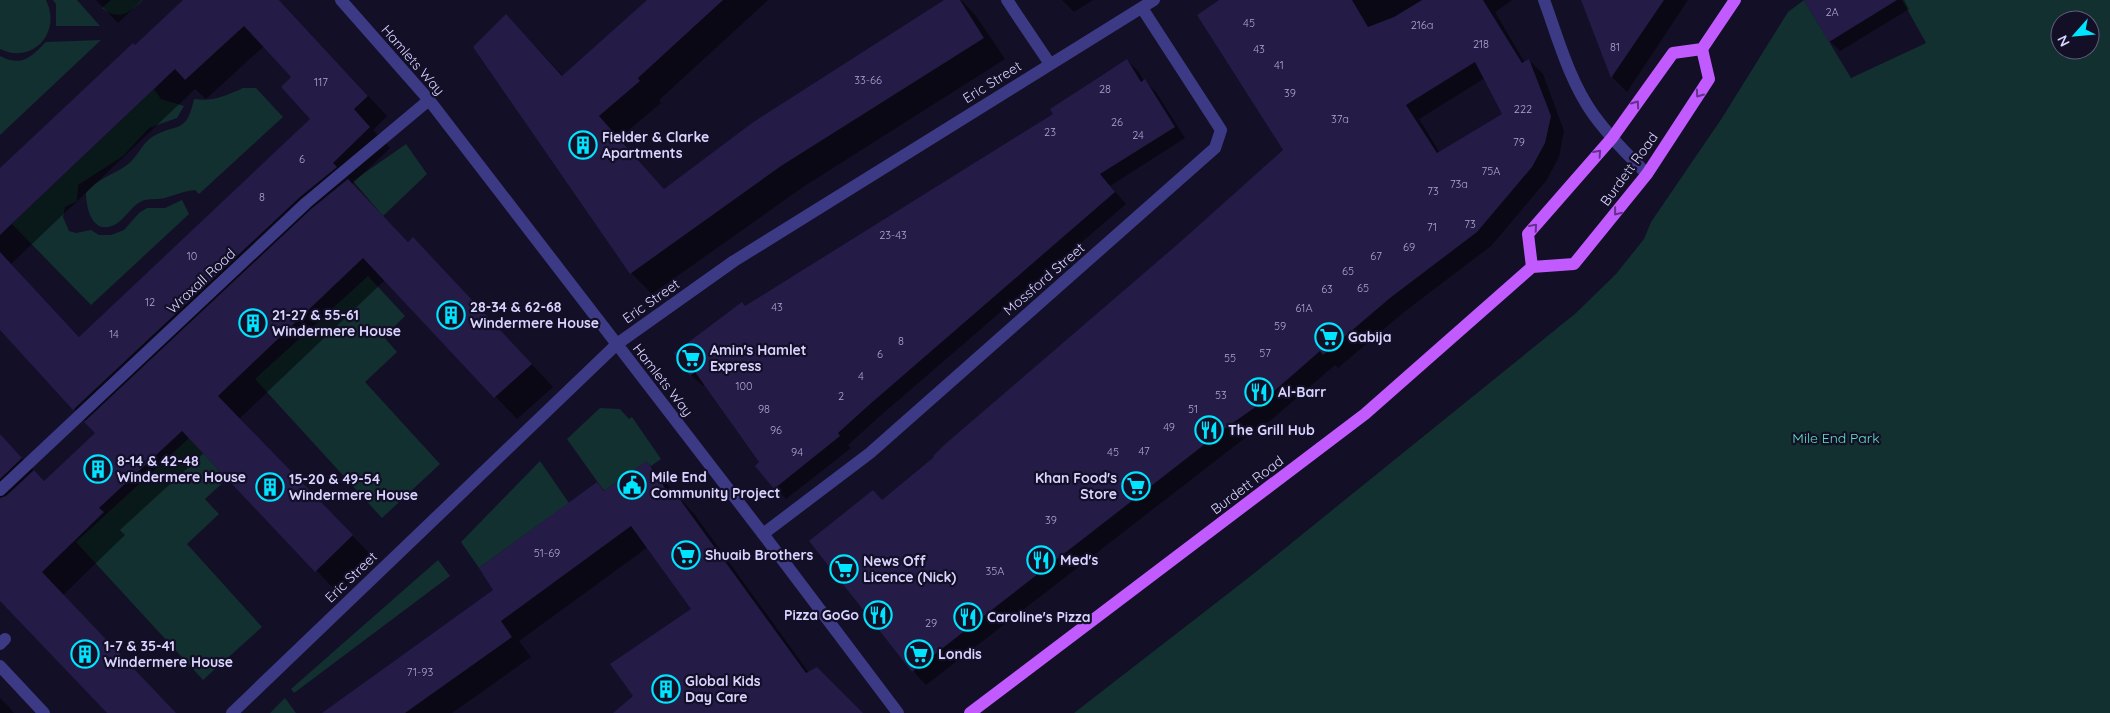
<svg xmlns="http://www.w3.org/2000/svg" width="2110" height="713" font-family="Quicksand,sans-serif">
  <rect width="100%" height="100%" fill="#130f26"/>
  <g fill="#12302f" fill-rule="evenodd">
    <path d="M0,0H46C62,32 33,65 0,49Z"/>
    <path d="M53,0H77L100,26H56V4Z"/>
    <path d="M111,0H143C130,12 119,22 102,8Z"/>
    <path d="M1804,0L1851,78L1926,43L1902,0H2110V713H1074L1252,575L1576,313L1616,274L1644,239L1651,222L1722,118L1788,12ZM2060,20H2090V50H2060Z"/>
    <path d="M101,40L0,135V56C22,67 30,58 46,42Z"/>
    <path d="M243,88H256L283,117L199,194L195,190C184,191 175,195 165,198C157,200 150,198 142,201C131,206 126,218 116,224C93,237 86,209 86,193C96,179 113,175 127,165C137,158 142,143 152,137C178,122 186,135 194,99C213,102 225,96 243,88Z"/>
    <path d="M154,89L161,99L184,106L177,118L149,128L123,156L78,185L77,201L65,207L63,217L69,231L76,233L91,230L99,235H111L124,230L139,213L147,208H165L182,200L189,214L91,305L12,224Z"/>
    <path d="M406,144L427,174L383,216L353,181Z"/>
    <path d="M368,276L405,316L384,337L397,352L365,382L440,464L382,518L255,379Z"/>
    <path d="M600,408L620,409L629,419L632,417L661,459L651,466L646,462L604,491L567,439Z"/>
    <path d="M189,438L227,479L205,499L219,514L187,544L262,627L203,680L76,542Z"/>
    <path d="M540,461L569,503L479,568L461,542Z"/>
    <path d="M438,560L450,576L294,693L291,689Z"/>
    <path d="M285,698L296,713H270Z"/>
  </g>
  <g fill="#0007" fill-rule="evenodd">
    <path d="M96,0H142L118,23Z"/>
    <path d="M185,0H279L387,116L373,130L390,148L352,184L409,243L435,261L553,387L517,419L385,280L239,419L374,558L338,593L204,453L120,530L125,535L63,595L175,713H109L0,587V435L45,482L97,433L0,329V170ZM264,46L293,77L312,119L80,338L11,264L195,89L206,99Z"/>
    <path d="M649,0H768L659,100L661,103L619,138L665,190L946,0H961L976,16L1005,59L803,187L652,294L631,273L527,37L563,76Z"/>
    <path d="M1062,0H1093L1074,12Z"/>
    <path d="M1222,0H1512L1495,12L1525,63L1529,60L1543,74L1564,131L1559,157L1546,181L1491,246L1404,312L1338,368L1335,365L1271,420L1241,441L926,685L913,671L883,501L936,458L1285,150ZM1485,78L1503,114L1440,153L1419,119Z"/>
    <path d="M1583,0H1688L1627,92L1612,77Z"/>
    <path d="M1806,0H1904L1909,9L1840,51L1830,41Z"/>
    <path d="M1127,60L1138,71L1144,81L1156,92L1185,138L1110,186L1126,204L880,416L848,445L851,448L786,499L775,488L761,463L705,384L703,386L691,375L745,307L1055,114Z"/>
    <path d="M647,462L695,515L809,673L861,713H782L693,610L648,547L519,641L531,657L452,713H334L495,590L597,483L605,491Z"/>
    <path d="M0,698L8,706L14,713H0Z"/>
  </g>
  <g fill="#241b47" fill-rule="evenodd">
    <path d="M183,0H279L368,96L354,109L370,127L333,163L337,167L300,197L73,410L0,330V252L79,337L310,119L281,87L291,77L244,26L185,80L175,69L0,235V168L133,43L135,45Z"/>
    <path d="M647,0H723L638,78L640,81L599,116L664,189L752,123L944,0H960L984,38L781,166L630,274L473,47L506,14L562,76Z"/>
    <path d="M1219,0H1352L1368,27L1394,17L1422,0H1483L1522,63L1529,59L1551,116L1545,143L1532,167L1477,232L1390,298L1323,355L1320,351L1257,406L1227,427L912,672L809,541L873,490L882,500L934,457L933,456L943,446L1179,243L1283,150L1197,15ZM1475,62L1502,114L1437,153L1406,105Z"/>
    <path d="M1581,0H1664L1611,78Z"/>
    <path d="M1804,0H1897L1829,42Z"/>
    <path d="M1127,59L1141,82L1145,79L1175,127L1100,174L1115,192L869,405L838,433L840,436L774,489L755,466L759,462L695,372L690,376L674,353L742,302L745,306L1053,114L1050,109Z"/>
    <path d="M348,179L408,242L413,237L532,364L494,398L363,258L218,396L353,535L315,572L182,431L99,508L104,512L42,572L176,713H107L0,601V498L6,496L34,470L44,481L95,433L84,422L311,209Z"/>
    <path d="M0,434L22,458L0,479Z"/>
    <path d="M647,461L671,497L676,494L806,673L817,667L863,713H613L633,696L610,664L691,609L631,526L501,621L512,637L405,713H322L493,590L479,568L597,482L604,491Z"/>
  </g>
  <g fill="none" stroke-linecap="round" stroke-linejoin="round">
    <g stroke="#3d3a85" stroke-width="12">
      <path d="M341,0L429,100L763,534L898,713"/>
      <path d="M1007,0L1050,64"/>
      <path d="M1544,0C1558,38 1569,80 1593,114C1609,136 1628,155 1647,174"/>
      <path d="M0,490L306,203L429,100"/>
      <path d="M763,534L870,453L1215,148L1221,130L1142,8"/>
      <path d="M0,644L5,639"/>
      <path d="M0,666L44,713"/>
      <path d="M232,713L617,344L734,261L1154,0"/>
    </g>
    <g stroke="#c25bff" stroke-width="12">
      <path d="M1532,267L1528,234L1612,138L1673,53L1702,49L1735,0"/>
      <path d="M970,713L1365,414L1532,267L1574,264L1647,174L1709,79L1702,49"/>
    </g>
  </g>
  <defs><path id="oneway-chevron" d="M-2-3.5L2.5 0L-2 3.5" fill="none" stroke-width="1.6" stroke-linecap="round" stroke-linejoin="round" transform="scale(1.25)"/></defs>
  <g stroke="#623188">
    <use href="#oneway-chevron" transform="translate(1699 94) rotate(125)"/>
    <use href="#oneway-chevron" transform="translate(1636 104) rotate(-55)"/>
    <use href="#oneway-chevron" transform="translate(1598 153) rotate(-48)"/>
    <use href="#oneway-chevron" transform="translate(1617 212) rotate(129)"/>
    <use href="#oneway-chevron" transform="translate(1534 227) rotate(-49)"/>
  </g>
  <defs>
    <g id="building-ring" transform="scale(1.4375)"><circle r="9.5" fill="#130f26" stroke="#00e5ff" stroke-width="1.5"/><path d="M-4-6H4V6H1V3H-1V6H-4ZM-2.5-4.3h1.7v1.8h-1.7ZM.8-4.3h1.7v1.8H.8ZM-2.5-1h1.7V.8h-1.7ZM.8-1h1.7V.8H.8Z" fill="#00e5ff"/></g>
    <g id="supermarket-ring" transform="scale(1.4375)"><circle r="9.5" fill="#130f26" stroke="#00e5ff" stroke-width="1.5"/><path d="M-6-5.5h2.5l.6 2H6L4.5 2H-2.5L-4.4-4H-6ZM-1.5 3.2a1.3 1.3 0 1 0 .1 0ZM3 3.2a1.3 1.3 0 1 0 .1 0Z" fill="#00e5ff"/></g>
    <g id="restaurant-ring" transform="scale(1.4375)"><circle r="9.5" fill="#130f26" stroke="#00e5ff" stroke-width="1.5"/><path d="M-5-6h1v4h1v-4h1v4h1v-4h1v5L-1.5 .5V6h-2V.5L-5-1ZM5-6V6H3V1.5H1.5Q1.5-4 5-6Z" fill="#00e5ff"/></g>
    <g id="civic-ring" transform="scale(1.4375)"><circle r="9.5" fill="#130f26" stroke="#00e5ff" stroke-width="1.5"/><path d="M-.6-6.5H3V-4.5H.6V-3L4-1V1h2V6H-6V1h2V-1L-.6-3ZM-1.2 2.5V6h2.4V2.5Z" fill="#00e5ff"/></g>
  </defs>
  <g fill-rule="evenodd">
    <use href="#building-ring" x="583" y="145"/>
    <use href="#building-ring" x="451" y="315"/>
    <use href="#building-ring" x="253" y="323"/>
    <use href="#supermarket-ring" x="1329" y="337"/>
    <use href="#supermarket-ring" x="691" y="358"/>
    <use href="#restaurant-ring" x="1259" y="392"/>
    <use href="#restaurant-ring" x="1209" y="430"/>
    <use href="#building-ring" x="98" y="469"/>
    <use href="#civic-ring" x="632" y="485"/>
    <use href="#supermarket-ring" x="1136" y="486"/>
    <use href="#building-ring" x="270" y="487"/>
    <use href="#supermarket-ring" x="686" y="555"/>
    <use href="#restaurant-ring" x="1041" y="560"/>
    <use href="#supermarket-ring" x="844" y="569"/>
    <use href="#restaurant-ring" x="878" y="615"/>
    <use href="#restaurant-ring" x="968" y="617"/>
    <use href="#building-ring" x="85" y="654"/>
    <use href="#supermarket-ring" x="919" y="654"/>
    <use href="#building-ring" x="666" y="689"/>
  </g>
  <g text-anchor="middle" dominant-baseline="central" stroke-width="4.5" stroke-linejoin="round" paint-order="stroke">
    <g font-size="11" fill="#aca6d1">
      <text x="1832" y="12">2A</text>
      <text x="1249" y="23">45</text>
      <text x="1422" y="25">216a</text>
      <text x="1481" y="44">218</text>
      <text x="1615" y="47">81</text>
      <text x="1259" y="49">43</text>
      <text x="1279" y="65">41</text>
      <text x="868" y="80">33-66</text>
      <text x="321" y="82">117</text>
      <text x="1105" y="89">28</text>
      <text x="1290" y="93">39</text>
      <text x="1523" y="109">222</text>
      <text x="1340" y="119">37a</text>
      <text x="1117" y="122">26</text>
      <text x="1050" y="132">23</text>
      <text x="1138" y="135">24</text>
      <text x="1519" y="142">79</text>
      <text x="302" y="159">6</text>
      <text x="1491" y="171">75A</text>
      <text x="1459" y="184">73a</text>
      <text x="1433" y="191">73</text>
      <text x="262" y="197">8</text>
      <text x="1470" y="224">73</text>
      <text x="1432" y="227">71</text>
      <text x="893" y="235">23-43</text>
      <text x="1409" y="247">69</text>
      <text x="192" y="256">10</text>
      <text x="1376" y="256">67</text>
      <text x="1348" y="271">65</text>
      <text x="1363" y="288">65</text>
      <text x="1327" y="289">63</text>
      <text x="150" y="302">12</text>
      <text x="777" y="307">43</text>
      <text x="1304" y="308">61A</text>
      <text x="1280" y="326">59</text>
      <text x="114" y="334">14</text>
      <text x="901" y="341">8</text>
      <text x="1265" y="353">57</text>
      <text x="880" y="354">6</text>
      <text x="1230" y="358">55</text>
      <text x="861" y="376">4</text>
      <text x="744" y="386">100</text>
      <text x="1221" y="395">53</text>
      <text x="841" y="396">2</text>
      <text x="764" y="409">98</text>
      <text x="1193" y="409">51</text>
      <text x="1169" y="427">49</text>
      <text x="776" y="430">96</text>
      <text x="1144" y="451">47</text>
      <text x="797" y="452">94</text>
      <text x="1113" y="452">45</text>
      <text x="1051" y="520">39</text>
      <text x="547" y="553">51-69</text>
      <text x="995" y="571">35A</text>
      <text x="931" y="623">29</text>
      <text x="420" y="672">71-93</text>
    </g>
    <g font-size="14" fill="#d9d4ff" stroke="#130f26">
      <text transform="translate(413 60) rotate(49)">Hamlets Way</text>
      <text transform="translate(992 82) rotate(-32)">Eric Street</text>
      <text transform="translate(1629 169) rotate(-54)">Burdett Road</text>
      <text transform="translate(1044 279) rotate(-41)">Mossford Street</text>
      <text transform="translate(201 281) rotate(-43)">Wraxall Road</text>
      <text transform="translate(651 301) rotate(-35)">Eric Street</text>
      <text transform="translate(663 380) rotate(52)">Hamlets Way</text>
      <text transform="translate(1247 485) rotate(-37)">Burdett Road</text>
      <text transform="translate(351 577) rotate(-44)">Eric Street</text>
    </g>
    <g font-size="14" font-weight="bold" fill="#d9d4ff" stroke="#130f26" text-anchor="start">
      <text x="602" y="137">Fielder &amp; Clarke<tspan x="602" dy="16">Apartments</tspan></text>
      <text x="470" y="307">28-34 &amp; 62-68<tspan x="470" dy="16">Windermere House</tspan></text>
      <text x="272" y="315">21-27 &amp; 55-61<tspan x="272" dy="16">Windermere House</tspan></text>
      <text x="1348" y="337">Gabija</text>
      <text x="710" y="350">Amin's Hamlet<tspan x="710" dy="16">Express</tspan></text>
      <text x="1278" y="392">Al-Barr</text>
      <text x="1228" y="430">The Grill Hub</text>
      <text x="117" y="461">8-14 &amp; 42-48<tspan x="117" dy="16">Windermere House</tspan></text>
      <text x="651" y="477">Mile End<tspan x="651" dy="16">Community Project</tspan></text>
      <text x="1117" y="478" text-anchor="end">Khan Food's<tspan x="1117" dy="16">Store</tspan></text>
      <text x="289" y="479">15-20 &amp; 49-54<tspan x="289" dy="16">Windermere House</tspan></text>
      <text x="705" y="555">Shuaib Brothers</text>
      <text x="1060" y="560">Med's</text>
      <text x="863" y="561">News Off<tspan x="863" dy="16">Licence (Nick)</tspan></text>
      <text x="859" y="615" text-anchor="end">Pizza GoGo</text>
      <text x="987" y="617">Caroline's Pizza</text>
      <text x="104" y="646">1-7 &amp; 35-41<tspan x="104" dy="16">Windermere House</tspan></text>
      <text x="938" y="654">Londis</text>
      <text x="685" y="681">Global Kids<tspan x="685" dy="16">Day Care</tspan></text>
    </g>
    <g font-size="14" fill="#5fe0c0" stroke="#130f26">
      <text x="1836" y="438">Mile End Park</text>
    </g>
  </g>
  <g transform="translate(2075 35) rotate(243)"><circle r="24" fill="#130f26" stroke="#625e7d"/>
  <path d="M0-4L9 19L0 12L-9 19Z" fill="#00e5ff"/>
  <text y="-8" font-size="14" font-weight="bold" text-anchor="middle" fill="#d9d4ff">N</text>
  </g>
</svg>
